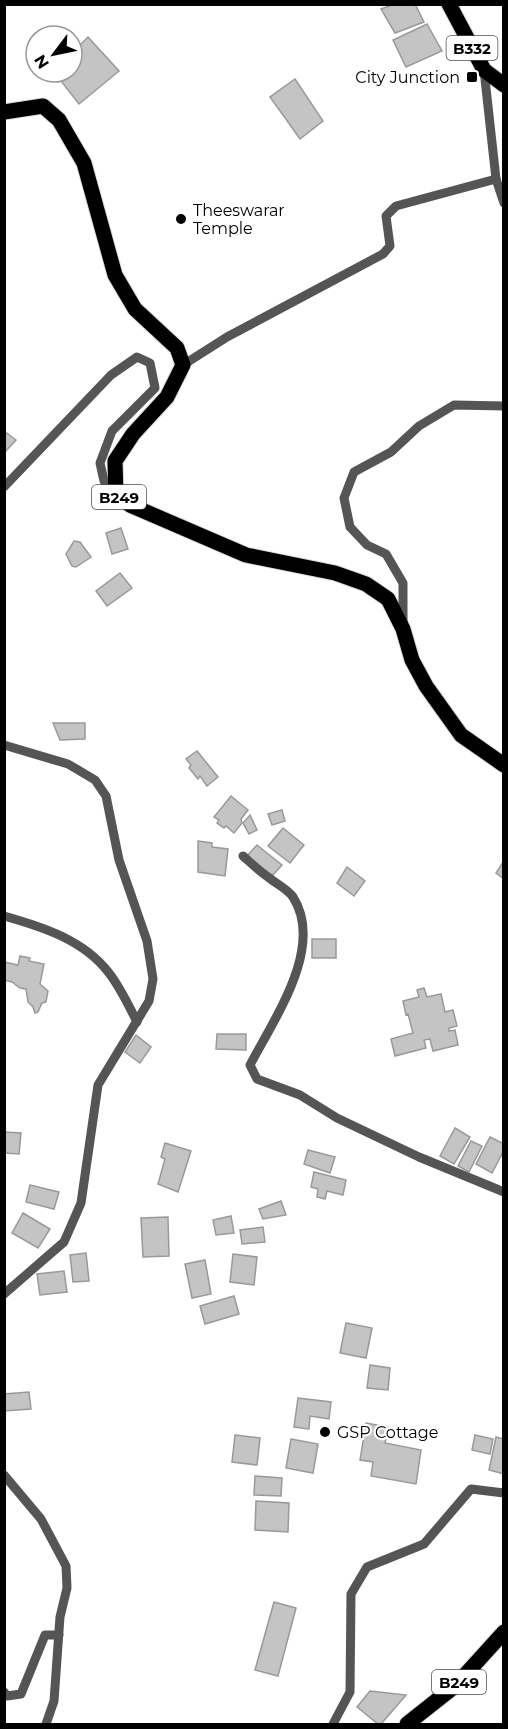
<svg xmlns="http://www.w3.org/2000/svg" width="508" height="1729" font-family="Montserrat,sans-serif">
  <rect width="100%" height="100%" fill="#fff"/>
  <g fill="#c4c4c4" stroke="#999" stroke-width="1.5">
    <path d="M395,4H415L424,22L395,33L381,9Z"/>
    <path d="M427,24L442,51L406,67L393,40Z"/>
    <path d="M88,37L119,71L79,104L54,72H72V53Z"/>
    <path d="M295,79L323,121L300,139L270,97Z"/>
    <path d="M4,431L16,440L4,453Z"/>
    <path d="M121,528L128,549L112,554L106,533Z"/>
    <path d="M74,541L80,542L91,557L76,567L72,566L66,554Z"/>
    <path d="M120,573L132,588L107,606L96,591Z"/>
    <path d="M53,723H85V739L60,740Z"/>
    <path d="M197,751L218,777L207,786L200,776L198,779L189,768L191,765L186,759Z"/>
    <path d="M231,796L248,810L241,819L242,823L234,833L226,826L224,828L217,823L219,820L214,817Z"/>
    <path d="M282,810L285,821L272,825L268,814Z"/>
    <path d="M250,815L257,830L249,834L243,823Z"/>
    <path d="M283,828L304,845L290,863L268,846Z"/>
    <path d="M198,841L212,843V847L228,849L225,876L198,872Z"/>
    <path d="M257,845L282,865L272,876L247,856Z"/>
    <path d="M503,862H504V879L496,873Z"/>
    <path d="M347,867L365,881L354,896L337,883Z"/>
    <rect x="312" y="939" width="24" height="19"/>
    <path d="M20,956L30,958L29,961L44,964L40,984L48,991L46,1002L42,1003L38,1012L35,1013L33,1007L28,1002L26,989L20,988L12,982L4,980V962L18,965Z"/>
    <path d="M424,988L427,997L441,994L445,1012L453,1010L457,1026L449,1028V1031L455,1030L458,1045L433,1051L430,1039L424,1040L426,1048L395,1056L391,1039L413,1033L408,1014L406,1015L403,1001L419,997L417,990Z"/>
    <path d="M217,1034H246V1050L216,1049Z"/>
    <path d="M136,1035L151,1047L140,1063L125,1052Z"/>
    <path d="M455,1128L470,1137L454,1164L440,1156Z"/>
    <path d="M4,1132L21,1133L19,1154L4,1153Z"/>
    <path d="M490,1137L504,1144V1150L492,1173L476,1164Z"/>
    <path d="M471,1141L482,1146L469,1172L458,1166Z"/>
    <path d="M165,1143L191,1151L178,1192L158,1184L165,1159L161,1157Z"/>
    <path d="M308,1150L335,1157L330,1173L304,1164Z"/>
    <path d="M314,1172L346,1180L343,1195L327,1191L325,1199L317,1197L318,1189L311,1187Z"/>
    <path d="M30,1185L59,1192L54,1209L26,1202Z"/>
    <path d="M281,1201L286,1215L263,1219L259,1209Z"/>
    <path d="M23,1213L50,1229L38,1248L12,1233Z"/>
    <path d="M231,1216L234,1233L216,1235L213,1220Z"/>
    <path d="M168,1217L169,1256L143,1257L141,1218Z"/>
    <path d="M263,1227L265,1242L242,1244L240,1230Z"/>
    <path d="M86,1253L89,1281L73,1282L70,1255Z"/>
    <path d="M233,1254L257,1257L254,1285L230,1282Z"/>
    <path d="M205,1260L211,1294L192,1298L185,1264Z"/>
    <path d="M64,1271L67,1292L40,1295L37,1274Z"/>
    <path d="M234,1296L239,1314L205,1324L200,1306Z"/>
    <path d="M346,1323L372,1328L366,1358L340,1353Z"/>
    <path d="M370,1365L390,1368L388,1390L367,1388Z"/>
    <path d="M29,1392L31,1409L4,1411V1394Z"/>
    <path d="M298,1398L331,1402L329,1419L310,1416L309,1429L294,1427Z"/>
    <path d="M366,1423L388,1427L385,1443L421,1450L416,1484L371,1476L373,1462L360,1460Z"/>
    <path d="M235,1435L260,1438L257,1465L232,1462Z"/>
    <path d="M475,1435L493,1439L490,1454L472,1450Z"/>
    <path d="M496,1437L504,1439V1474L489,1470Z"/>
    <path d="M291,1439L318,1444L313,1473L286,1468Z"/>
    <path d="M255,1476L282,1478L281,1496L254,1495Z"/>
    <path d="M256,1501L289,1503L288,1532L255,1530Z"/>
    <path d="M274,1602L296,1608L278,1676L255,1670Z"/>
    <path d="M370,1691L406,1695L381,1724H378L357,1707Z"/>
  </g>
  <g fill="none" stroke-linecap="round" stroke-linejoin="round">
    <g stroke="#dbdbdb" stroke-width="17">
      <g id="primary">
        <path d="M449,4L484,70L504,85"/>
        <path d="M4,112L43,106L59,120L84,163L115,275L135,309L177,348L183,365L167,397L133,434L115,461L116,495L130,505L246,555L335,573L366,584L388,599L403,629L412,660L426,686L461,735L504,765"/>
        <path d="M407,1724L455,1686L504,1632"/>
      </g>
    </g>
    <g stroke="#555" stroke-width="9">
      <path d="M484,70L496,179L504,203"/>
      <path d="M183,365L227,337L383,254L390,246L386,216L396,206L496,179"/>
      <path d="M4,487L111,375L137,357L150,363L155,388L112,431L100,463L104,481L116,495"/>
      <path d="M403,622V583L386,554L367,545L350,527L344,498L354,472L391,452L419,426L454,405L504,406"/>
      <path d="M4,745L68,764L95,780L106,796L119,860L147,941L153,979L149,1001L98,1085L81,1203L64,1242L4,1294"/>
      <path d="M243,856C251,863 259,871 268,877C275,883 288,889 293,897C325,947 274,1019 250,1065L257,1079L300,1095L337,1118L419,1157L504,1192"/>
      <path d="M4,916C43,927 84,940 109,973C120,987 129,1006 137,1022"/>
      <path d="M4,1475L41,1519L66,1566L67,1588L60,1617L54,1701L46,1724"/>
      <path d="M4,1692L7,1696L21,1694L45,1635H59"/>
      <path d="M333,1724L350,1692L351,1594L367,1567L424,1544L471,1489L504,1493"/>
    </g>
    <use href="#primary" stroke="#000" stroke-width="15"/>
  </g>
  <g fill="#000" stroke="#fff" stroke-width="2">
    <rect x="466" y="71" width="12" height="12" rx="3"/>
    <circle cx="181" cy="219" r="6"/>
    <circle cx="325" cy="1432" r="6"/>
  </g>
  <g text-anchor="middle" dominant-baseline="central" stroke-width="4.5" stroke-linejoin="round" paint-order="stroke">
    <g fill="#fff" stroke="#4c4c4c" stroke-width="1.5">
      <rect x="446.5" y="36" width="51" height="24" rx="4.5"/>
      <rect x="92" y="485" width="54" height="24" rx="4.5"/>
      <rect x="432" y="1670" width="54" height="24" rx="4.5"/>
    </g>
    <g font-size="15" font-weight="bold" fill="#000">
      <text x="472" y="48">B332</text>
      <text x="119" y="497">B249</text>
      <text x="459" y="1682">B249</text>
    </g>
    <g font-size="16" fill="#000" stroke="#fff" text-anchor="start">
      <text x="460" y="77" text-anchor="end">City Junction</text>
      <text x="193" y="210">Theeswarar<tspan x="193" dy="18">Temple</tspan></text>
      <text x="337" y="1432">GSP Cottage</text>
    </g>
  </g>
  <rect width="508" height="1729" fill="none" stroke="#000000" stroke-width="12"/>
  <g transform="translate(54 54) rotate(238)"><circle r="28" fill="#ffffff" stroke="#999999" stroke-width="1.5"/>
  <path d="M0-4.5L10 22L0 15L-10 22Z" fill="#000000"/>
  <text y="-9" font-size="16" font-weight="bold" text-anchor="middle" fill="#000000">N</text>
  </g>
</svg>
